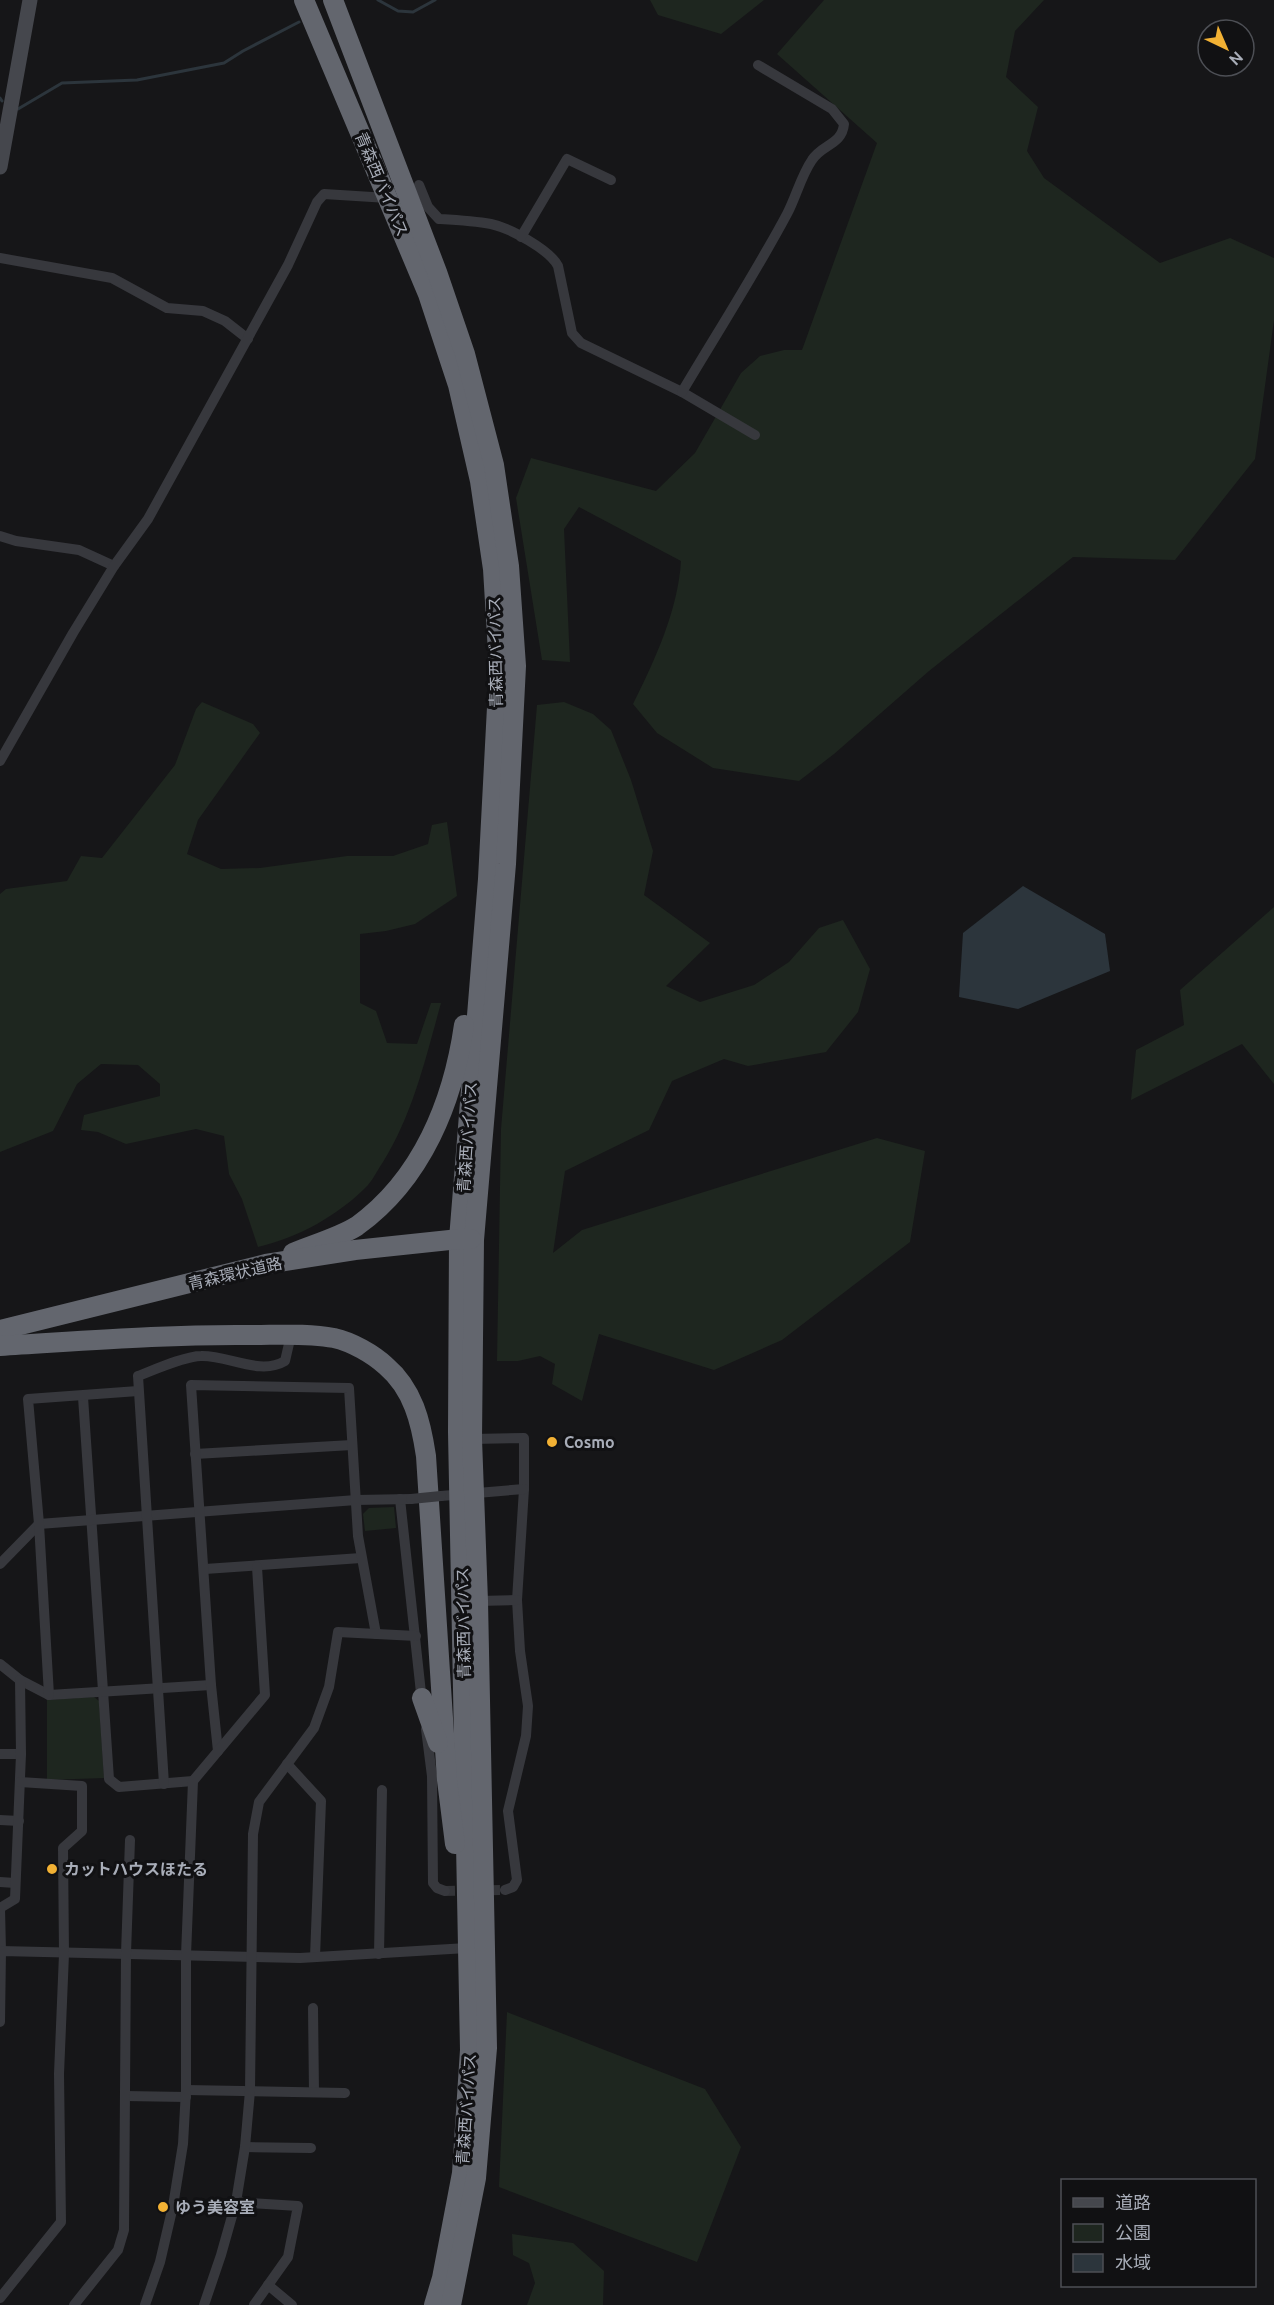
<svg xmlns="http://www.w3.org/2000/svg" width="1274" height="2305" font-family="Ubuntu,'Noto Sans JP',sans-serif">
  <rect width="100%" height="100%" fill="#161618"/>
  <g fill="#1e261f">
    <path d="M650,0H764L721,34L658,15Z"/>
    <path d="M824,0H1044L1015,31L1006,77L1038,107L1027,151L1044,178L1160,263L1230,238L1274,258V320L1255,459L1175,560L1073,557L929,671L834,754L799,781L713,768L657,733L633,704C655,660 678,610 681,561L579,507L564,529L570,662L542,660L516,498L531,458L656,491L695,453L741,373L760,356L784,350H802L877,143L777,54Z"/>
    <path d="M202,702L253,724L260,733L198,820L187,854L221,869L260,868L347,856H393L428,844L432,825L447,822L457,896L415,924L386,931L360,934V1003L376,1011L387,1043L417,1044L431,1003H441C426,1057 413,1114 383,1162C378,1169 374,1178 368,1185C338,1216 299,1237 258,1247L242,1199L229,1174L224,1136L196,1129L126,1144L98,1132L81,1130L84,1115L160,1096V1084L138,1065L101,1064L77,1084L53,1131L0,1152V894L6,889L67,881L81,856L102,858L175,765L196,709Z"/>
    <path d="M564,702L593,714L611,730L631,780L653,851L644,895L710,943L666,986L700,1002L754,985L789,962L819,928L843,920L870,969L858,1012L826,1052L748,1066L724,1059L672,1081L649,1130L565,1171L553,1253L582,1230L877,1138L925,1151L910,1242L782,1340L714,1370L599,1334L582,1401L552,1384L555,1364L540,1356L518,1361H497L501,1129L537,705Z"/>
    <path d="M1274,907V1084L1242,1044L1131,1100L1136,1050L1184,1025L1180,990Z"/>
    <path d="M394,1507L396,1528L365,1531L363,1514L369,1508Z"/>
    <path d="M94,1697L99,1701L104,1778L47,1780V1700Z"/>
    <path d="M507,2012L705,2089L741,2147L697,2262L499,2187Z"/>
    <path d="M512,2234L573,2243L604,2271L603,2305H527L535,2283L529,2263L513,2255Z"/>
  </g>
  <path fill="#2c353c" d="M1023,886L1105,934L1110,971L1018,1009L959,997L963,933Z"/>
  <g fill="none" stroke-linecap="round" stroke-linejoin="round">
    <g stroke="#2c353c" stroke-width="3">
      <path d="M378,0L398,11L413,12L435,0"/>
      <path d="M0,98L2,101"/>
      <path d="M18,109L62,83L137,80L224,63L243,51L299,22"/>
    </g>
    <path stroke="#333438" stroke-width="10" stroke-dasharray="10 5" stroke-linecap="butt" d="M445,1891L505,1890"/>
    <g stroke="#37383d" stroke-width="10">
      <path d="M419,185L428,207L439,219C456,220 474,221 491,224C510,228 550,250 558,266L572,333L581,343L682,392L755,435"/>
      <path d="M521,237L567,159L611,180"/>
      <path d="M0,258L112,278L167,308L203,311L225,321L248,339"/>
      <path d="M682,392C717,333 755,274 787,214C796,197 801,176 812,160C822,144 842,145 844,124L832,109L758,65"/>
      <path d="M0,536L16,541L79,550L114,566"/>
      <path d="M0,761L73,633L114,566L148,519L288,265L317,202L324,194L388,198"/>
      <path d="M83,1397L109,1779L119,1787L193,1781"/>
      <path d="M472,1439L524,1438V1489L517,1600L520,1651L528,1706L526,1736L508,1811L517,1880L513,1887L505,1890"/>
      <path d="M195,1454L352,1445"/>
      <path d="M441,1496L524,1489"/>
      <path d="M400,1499L422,1702"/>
      <path d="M0,1564L39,1524L356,1500L411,1499"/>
      <path d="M205,1569L361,1558"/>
      <path d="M478,1601L517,1600"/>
      <path d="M0,1664L20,1680L49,1695L211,1685"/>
      <path d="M49,1695L39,1524L28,1399L138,1391"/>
      <path d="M426,1729L432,1776L433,1883L437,1888L445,1891"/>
      <path d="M218,1751L211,1685L191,1385L349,1388L358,1536L376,1634"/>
      <path d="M0,1754H21"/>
      <path d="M287,1764L321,1801L315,1957"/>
      <path d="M164,1784L138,1376C154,1370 185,1356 201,1356C228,1355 260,1376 285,1361L291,1335"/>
      <path d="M0,1820L19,1821"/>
      <path d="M0,1882L15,1883"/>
      <path d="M1,1951L0,1908L15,1899L21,1754L20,1680"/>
      <path d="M379,1954L382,1790"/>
      <path d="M313,2008L314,2092"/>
      <path d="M0,2022L1,1951L300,1958L467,1948"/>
      <path d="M186,2090L345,2093"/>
      <path d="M125,2096L186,2097"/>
      <path d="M245,2147L311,2148"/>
      <path d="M236,2202L298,2206L288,2257L254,2305"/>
      <path d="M268,2285L292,2305"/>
      <path d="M0,2298L61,2222L59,2074L64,1954L63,1848L82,1831V1786L20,1782"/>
      <path d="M74,2305L118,2250L124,2230L126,1953L130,1840"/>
      <path d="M145,2305L160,2262L173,2206L183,2144L186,2090V1955L193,1781L265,1695L257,1567"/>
      <path d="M204,2305L221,2255L236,2202L245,2147L250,2091L253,1834L259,1802L314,1728L329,1687L338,1632L416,1636"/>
    </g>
    <path stroke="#45474d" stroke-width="15" d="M0,167L30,0"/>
    <g stroke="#63666e" stroke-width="20">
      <path d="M304,0L428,294L458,385L480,481L493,569L499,669L488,879L459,1239L458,1432L470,2050L462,2173L442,2278L434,2305"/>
      <path d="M333,0L437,272L465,354L494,465L509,566L516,666L506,864L474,1240L472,1439L478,1601L487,2048L476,2178L451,2305"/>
      <path d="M293,1253C312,1245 340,1237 357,1226C422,1179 453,1102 464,1025"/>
      <path d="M0,1330L266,1264L355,1250L459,1239H471"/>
      <path d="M0,1346C84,1341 168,1334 252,1335C278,1335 308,1333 334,1338C352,1342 373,1354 386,1366C413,1389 421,1422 426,1456L447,1780L455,1844"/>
      <path d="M422,1698L438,1743"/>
    </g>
    <path stroke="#37383d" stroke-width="10" d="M411,1499L441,1496"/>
  </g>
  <g fill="#f2b134" stroke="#111113" stroke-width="2">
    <circle cx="552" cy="1442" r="6"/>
    <circle cx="52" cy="1869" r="6"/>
    <circle cx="163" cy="2207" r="6"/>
  </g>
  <g text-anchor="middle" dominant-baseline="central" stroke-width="6" stroke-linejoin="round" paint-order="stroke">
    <g font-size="16" fill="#a8adb8" stroke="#111113">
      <text transform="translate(382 184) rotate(67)">青森西バイパス</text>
      <text transform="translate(495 652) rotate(-91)">青森西バイパス</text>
      <text transform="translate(467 1137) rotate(-86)">青森西バイパス</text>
      <text transform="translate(235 1273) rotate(-13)">青森環状道路</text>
      <text transform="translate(463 1623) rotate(-91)">青森西バイパス</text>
      <text transform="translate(466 2109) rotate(-86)">青森西バイパス</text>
    </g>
    <g font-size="16" font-weight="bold" fill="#a8adb8" stroke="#111113" text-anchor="start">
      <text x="564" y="1442">Cosmo</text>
      <text x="64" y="1869">カットハウスほたる</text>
      <text x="175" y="2207">ゆう美容室</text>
    </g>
  </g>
  <rect x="1061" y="2179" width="195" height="108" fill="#111113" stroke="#4d4f55" stroke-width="1.5"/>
  <rect x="1073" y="2198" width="30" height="9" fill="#45474d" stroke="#4d4f55" stroke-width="1.5"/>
  <text x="1115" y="2209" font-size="18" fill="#a8adb8">道路</text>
  <rect x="1073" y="2224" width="30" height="18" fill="#1e261f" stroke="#4d4f55" stroke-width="1.5"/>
  <text x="1115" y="2239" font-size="18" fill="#a8adb8">公園</text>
  <rect x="1073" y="2254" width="30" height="18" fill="#2c353c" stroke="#4d4f55" stroke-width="1.5"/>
  <text x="1115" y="2269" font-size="18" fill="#a8adb8">水域</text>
  <g transform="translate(1226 48) rotate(136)"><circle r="28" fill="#111113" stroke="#4d4f55" stroke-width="1.5"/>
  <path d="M0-4.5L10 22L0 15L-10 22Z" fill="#f2b134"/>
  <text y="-9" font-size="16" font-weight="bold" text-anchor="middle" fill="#a8adb8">N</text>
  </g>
</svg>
